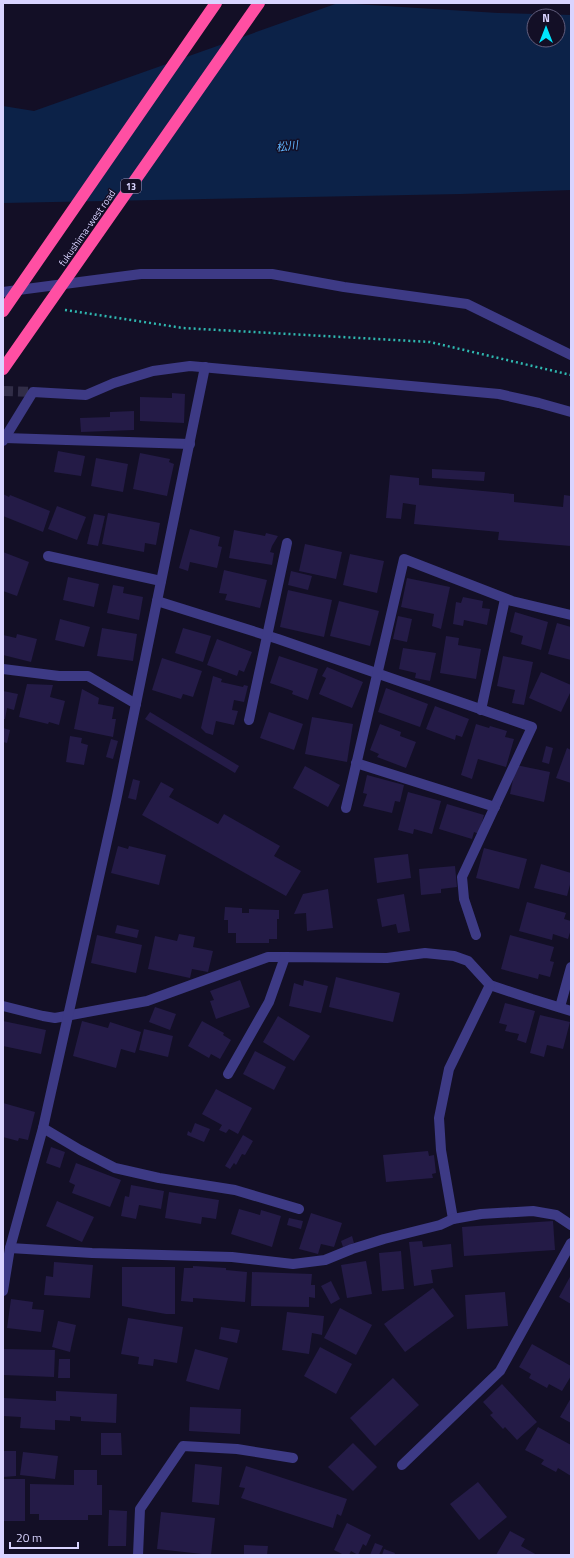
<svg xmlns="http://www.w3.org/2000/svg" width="574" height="1558" font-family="'Titillium Web','Noto Sans JP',sans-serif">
  <rect width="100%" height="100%" fill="#130f26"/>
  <path fill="#0c2248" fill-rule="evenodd" d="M338,3L498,13L571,15V190L461,194L3,203V106L34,111ZM534,16H558V40H534Z"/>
  <g fill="#241b47">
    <path d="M172,393L185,394L184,423L140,421V397L172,398Z"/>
    <path d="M134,411V430L81,432L80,418L110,417V412Z"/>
    <path d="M58,451L85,456L81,476L54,472Z"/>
    <path d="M140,453L170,459L169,462L174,464L167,496L133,489Z"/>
    <path d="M96,458L128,464L123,492L91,486Z"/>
    <path d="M432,469L485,472L484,481L432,478Z"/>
    <path d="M390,475L419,478V485L514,494V502L563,507L564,495L571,496V546L498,540L499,532L414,524L416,505L403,503L401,519L386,518Z"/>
    <path d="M3,494L9,497L10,495L50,511L43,532L3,516Z"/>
    <path d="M57,506L86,517L77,540L48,529Z"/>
    <path d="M108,513L160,523L156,545L145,543L144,552L102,544Z"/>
    <path d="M94,514L105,516L98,546L87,544Z"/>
    <path d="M190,529L220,537L218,546L222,547L217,568L190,562L188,571L179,568Z"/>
    <path d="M234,530L265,536L266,533L278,536L272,546L270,552L274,553L272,565L229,558Z"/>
    <path d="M305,544L342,552L336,579L299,571Z"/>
    <path d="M3,552L29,562L17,596L3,591Z"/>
    <path d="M350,554L384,561L377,593L343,585Z"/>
    <path d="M224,570L267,580L260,608L225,600L227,594L219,593Z"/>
    <path d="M291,571L312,576L308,590L288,585Z"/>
    <path d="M68,577L99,584L94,607L63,600Z"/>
    <path d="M407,578L450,587L441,629L432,626L434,614L401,607Z"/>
    <path d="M113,585L124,587L123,593L143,597L139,620L107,613Z"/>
    <path d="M288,590L332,600L324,637L280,627Z"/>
    <path d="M463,597L483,601L482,608L490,609L487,625L464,620L463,626L453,624L456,602L461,603Z"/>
    <path d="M339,601L379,611L370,646L330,636Z"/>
    <path d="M515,612L548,622L541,650L521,644L523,636L510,632Z"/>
    <path d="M398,616L412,619L407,642L393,639Z"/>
    <path d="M60,619L90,627L84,647L55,640Z"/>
    <path d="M557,623L571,627V660L548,654Z"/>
    <path d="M102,628L137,634L133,661L97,656Z"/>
    <path d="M183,628L211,636L203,662L175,653Z"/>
    <path d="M17,634L37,639L31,662L3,655V635L16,638Z"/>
    <path d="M446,636L459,638L458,645L481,649L476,679L440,673Z"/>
    <path d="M217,639L252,652L244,672L239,670L237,676L207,665Z"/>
    <path d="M403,648L436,653L430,681L415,678L416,673L399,669Z"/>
    <path d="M279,656L318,669L308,700L292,694L293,691L270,683Z"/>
    <path d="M503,656L533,662L524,705L512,703L515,690L497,686Z"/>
    <path d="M162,658L202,671L193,697L183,694L181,699L152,690Z"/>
    <path d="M327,667L363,682L352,708L319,694L326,678L322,676Z"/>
    <path d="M541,672L571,685V691L561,712L529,698Z"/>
    <path d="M213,676L222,679L221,682L243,687L244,685L248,686L244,702L234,700L232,710L238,711L234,725L216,721L213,735L206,733L201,728Z"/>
    <path d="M27,684L53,685L50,697L65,701L59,725L49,722L48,724L19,717Z"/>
    <path d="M386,688L428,704L420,727L378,712Z"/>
    <path d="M82,689L99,698L98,704L114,707L112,719H116L113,737L74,729Z"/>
    <path d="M3,691L18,694L14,710L7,708L5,719H3Z"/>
    <path d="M435,706L469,719L462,737L456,735L455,740L426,729Z"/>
    <path d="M150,712L239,766L235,773L145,719Z"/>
    <path d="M269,712L303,724L294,750L260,738Z"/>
    <path d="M312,717L353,724L347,762L305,754Z"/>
    <path d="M380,724L401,732L400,736L416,742L406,768L377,757L379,754L370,750Z"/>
    <path d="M476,724L489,728L490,726L507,731L505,737L514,739L506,767L478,759L472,779L461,775Z"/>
    <path d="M3,728L10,730L7,743L3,742Z"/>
    <path d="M70,736L82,738L81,743L88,745L84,765L66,762Z"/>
    <path d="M111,739L118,741L113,759L106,757Z"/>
    <path d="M546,746L553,748L549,764L542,762Z"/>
    <path d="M567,748L571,750V783L556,778Z"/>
    <path d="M516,765L550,772L544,802L510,794Z"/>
    <path d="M305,766L340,785L328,807L293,788Z"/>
    <path d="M367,775L404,785L400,802L395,801L392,813L363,806L367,794L363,793Z"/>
    <path d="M133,779L140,781L136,800L128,798Z"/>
    <path d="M161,782L174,789L169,797L218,824L224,814L280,846L274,856L301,871L286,896L142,815Z"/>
    <path d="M408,792L441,801L432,834L414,829L413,834L398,830Z"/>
    <path d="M447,804L484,815L479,834L474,832L472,839L439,829Z"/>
    <path d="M118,846L128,849L129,846L166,855L159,885L111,873Z"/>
    <path d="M484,848L527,859L519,889L476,878Z"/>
    <path d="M408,854L411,878L377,883L374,858Z"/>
    <path d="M541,864L571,873V881L567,896L534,888Z"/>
    <path d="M455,866L457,887L441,889V893L421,895L419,869Z"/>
    <path d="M328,889L333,928L307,931L306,913L294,914L303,894Z"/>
    <path d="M404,894L410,931L398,933L396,924L382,927L377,899Z"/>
    <path d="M527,902L566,913L564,919L571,921V929L568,939L553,934L552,940L519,931Z"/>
    <path d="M225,907L242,908V913H249V909L279,910V919H277V939H269V943H236V933H228V920H224Z"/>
    <path d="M117,925L139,930L137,938L115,933Z"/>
    <path d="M179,934L195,937L193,947L213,951L208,972L192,969L190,978L148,969L155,936L177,941Z"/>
    <path d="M97,935L142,945L136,973L91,963Z"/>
    <path d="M510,935L554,947L550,961L554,962L550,977L539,974L538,979L501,969Z"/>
    <path d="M336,977L400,993L393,1022L329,1007Z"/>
    <path d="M240,980L250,1007L216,1019L210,1001L214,1000L210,991Z"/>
    <path d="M304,980L328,986L321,1013L289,1006L294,983L303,986Z"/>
    <path d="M505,1003L535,1011L526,1043L517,1040L519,1034L505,1031L507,1025L499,1023Z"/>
    <path d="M155,1007L176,1014L170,1030L149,1022Z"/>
    <path d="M540,1015L570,1022L563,1049L547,1045L544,1057L530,1053Z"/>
    <path d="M278,1016L310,1036L294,1061L263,1042Z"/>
    <path d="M3,1021L46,1030L41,1054L3,1046Z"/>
    <path d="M82,1021L108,1028L110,1022L141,1032L135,1053L121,1049L116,1068L73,1056Z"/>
    <path d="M202,1021L224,1033L223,1035L231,1040L220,1059L211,1054L209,1058L188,1046Z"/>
    <path d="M144,1029L173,1036L168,1057L139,1050Z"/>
    <path d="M255,1051L286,1067L274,1090L243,1074Z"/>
    <path d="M216,1089L252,1108L238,1134L229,1129L226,1133L219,1130L222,1125L202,1114Z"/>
    <path d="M3,1103L35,1112L28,1140L19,1138L18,1141L3,1137Z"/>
    <path d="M195,1123L210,1129L204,1142L187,1135L188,1131L191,1133Z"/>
    <path d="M243,1135L253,1141L245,1155L242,1154L236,1165L234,1163L230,1169L225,1166Z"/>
    <path d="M51,1147L65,1152L60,1168L46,1163Z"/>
    <path d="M428,1151L429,1156L434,1155L436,1173L432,1174L433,1178L386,1182L383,1155Z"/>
    <path d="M76,1163L121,1180L110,1207L72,1193L75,1185L69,1182Z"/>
    <path d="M131,1185L164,1191L161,1209L139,1205L136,1219L121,1216L125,1196L129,1197Z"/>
    <path d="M169,1192L219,1200L216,1219L202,1217L201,1224L165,1218Z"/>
    <path d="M57,1201L94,1217L82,1242L46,1226Z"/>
    <path d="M239,1209L260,1215L261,1210L281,1216L272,1247L231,1234Z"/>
    <path d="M311,1213L342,1223L334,1247L321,1244L318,1254L299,1249Z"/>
    <path d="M289,1218L303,1221L301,1229L287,1225Z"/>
    <path d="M553,1221L555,1250L464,1256L462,1227Z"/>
    <path d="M352,1236L354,1243L343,1247L341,1241Z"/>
    <path d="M422,1241L423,1247L451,1244L453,1267L431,1270L433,1283L414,1286L409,1242Z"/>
    <path d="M401,1251L404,1289L382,1291L379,1253Z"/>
    <path d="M366,1261L372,1294L347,1298L341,1265Z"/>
    <path d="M54,1262L93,1265L90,1298L44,1295L46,1276L53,1277Z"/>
    <path d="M193,1266L226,1268V1270L247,1272L245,1302L193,1298V1302L181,1301L184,1268H193Z"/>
    <path d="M122,1267H175V1314H166L122,1306Z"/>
    <path d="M252,1272L312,1274L311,1285H315V1298L309,1297V1307L251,1306Z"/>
    <path d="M571,1275V1304L559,1297Z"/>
    <path d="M331,1281L340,1299L331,1304L321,1286Z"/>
    <path d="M433,1288L454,1316L405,1352L384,1324Z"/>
    <path d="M505,1292L508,1326L467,1329L465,1295Z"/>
    <path d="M11,1299L33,1302L32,1309L44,1310L41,1332L7,1328Z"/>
    <path d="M340,1308L372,1325L356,1355L324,1338Z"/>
    <path d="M287,1312L324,1316L322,1335L312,1333L309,1354L282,1350Z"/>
    <path d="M128,1318L183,1327L177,1363L154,1359L153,1366L138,1364L139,1357L121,1354Z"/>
    <path d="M58,1321L76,1325L70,1352L52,1347Z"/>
    <path d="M221,1327L240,1330L237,1343L219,1339Z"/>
    <path d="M532,1344L571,1366V1376L562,1391L549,1384L547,1388L529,1378L531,1374L519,1367Z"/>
    <path d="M320,1347L352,1364L336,1394L304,1376Z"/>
    <path d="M4,1349L55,1350L54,1377L3,1375Z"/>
    <path d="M195,1349L228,1358L219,1390L186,1381Z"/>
    <path d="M59,1359H70V1378H58Z"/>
    <path d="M393,1378L419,1405L375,1446L350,1418Z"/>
    <path d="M502,1384L537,1422L517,1440L505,1427L503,1429L490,1415L493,1413L483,1402Z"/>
    <path d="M56,1391L117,1394L116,1423L81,1421V1417L70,1416V1421L55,1420V1430L20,1428L21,1417L3,1416L4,1398L56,1401Z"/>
    <path d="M571,1398V1423L560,1417Z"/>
    <path d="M190,1407L241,1409L240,1434L189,1431Z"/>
    <path d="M538,1427L571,1445V1476L558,1468L556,1472L541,1464L544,1460L525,1450Z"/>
    <path d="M101,1433H121L122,1455H101Z"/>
    <path d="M353,1443L377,1467L353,1491L328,1467Z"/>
    <path d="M3,1451H16V1476L3,1477Z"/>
    <path d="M23,1452L58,1456L55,1479L20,1475Z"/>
    <path d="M195,1464L222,1467L219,1505L192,1502Z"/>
    <path d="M246,1466L347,1499L341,1516L337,1514L333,1528L241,1498L245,1488L239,1487Z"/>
    <path d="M74,1470H97V1485H102V1515H88V1520H39V1514H30V1484L74,1485Z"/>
    <rect x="4" y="1479" width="21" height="42"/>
    <path d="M478,1482L507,1517L479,1540L450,1504Z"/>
    <path d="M109,1510L127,1511L126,1546H108Z"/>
    <path d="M161,1512L215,1518L211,1555L157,1549Z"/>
    <path d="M347,1523L371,1535L366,1546L363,1544L358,1555L351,1551L349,1555H344L334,1550Z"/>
    <path d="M510,1531L525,1539L521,1546L537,1555H496Z"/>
    <path d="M375,1543L383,1546L379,1555H370Z"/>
    <path d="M244,1545L268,1546L267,1555H244Z"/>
    <path d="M384,1549L395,1553L394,1555H382Z"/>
  </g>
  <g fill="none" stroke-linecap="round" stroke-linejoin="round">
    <path stroke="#312d47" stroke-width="10" stroke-dasharray="10 5" stroke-linecap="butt" d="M3,391L33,392"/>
    <path stroke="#2fb8b0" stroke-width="2.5" stroke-dasharray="2 3" stroke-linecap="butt" d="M65,310L183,328L430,342L571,375"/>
    <g stroke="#3d3a85" stroke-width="10">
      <path d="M3,292L141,274H272L344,287L467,304L571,355"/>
      <path d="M5,438L190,444"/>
      <path d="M3,441L33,392L86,395L114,383L153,371L190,366L499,394L539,403L571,412"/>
      <path d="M48,556L161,581"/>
      <path d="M157,601L278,639L532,727L462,877L464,899L476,935"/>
      <path d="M3,669L59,676H88L136,704"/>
      <path d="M481,710L505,599"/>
      <path d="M249,720L287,543"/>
      <path d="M356,763L495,807"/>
      <path d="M346,808L404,559L512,601L571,615"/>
      <path d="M3,1006L43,1016L55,1018L147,1001L268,957H285"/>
      <path d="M560,1007L571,967"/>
      <path d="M228,1074L269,1002L285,957L387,958L425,953L454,956L468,961L490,985L532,999L571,1011"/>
      <path d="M43,1128L80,1150L115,1168L159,1178L235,1190L299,1209"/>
      <path d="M453,1219L441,1150L439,1118L449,1069L490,985"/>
      <path d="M10,1248L92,1253L232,1257L293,1264L325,1260L352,1249L384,1239L440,1225L453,1219L481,1214L533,1211L556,1215L571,1225"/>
      <path d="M3,1291L10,1248L43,1128L116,801L205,367"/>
      <path d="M402,1465L500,1371L571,1243"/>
      <path d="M138,1555L140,1509L183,1446L237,1449L293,1458"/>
    </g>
    <g stroke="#ff4fa3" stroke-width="12">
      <path d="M3,311L216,3"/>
      <path d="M3,369L259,3"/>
    </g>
  </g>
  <g text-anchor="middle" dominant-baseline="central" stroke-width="3" stroke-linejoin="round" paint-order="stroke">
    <rect fill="#130f26" stroke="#9e99be" stroke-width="1" x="121" y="179" width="20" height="14" rx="3"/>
    <g font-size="9" font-weight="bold" fill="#d9d4ff">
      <text x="131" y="186">13</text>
    </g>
    <g font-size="10" fill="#d9d4ff" stroke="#130f26">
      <text transform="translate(87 228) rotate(-55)">fukushima-west road</text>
    </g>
    <g font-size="11" font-style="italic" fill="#62b6ff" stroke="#130f26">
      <text transform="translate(287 146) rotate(-7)">松川</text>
    </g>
  </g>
  <rect width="574" height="1558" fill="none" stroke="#d9d4ff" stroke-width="8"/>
  <g transform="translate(546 28)"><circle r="19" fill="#130f26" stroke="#625e7d"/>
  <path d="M0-3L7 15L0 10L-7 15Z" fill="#00e5ff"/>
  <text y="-6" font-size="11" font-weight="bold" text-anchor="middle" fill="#d9d4ff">N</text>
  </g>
  <path d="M10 1542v6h68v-6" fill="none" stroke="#d9d4ff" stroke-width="2"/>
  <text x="16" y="1542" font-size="12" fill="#d9d4ff" stroke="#130f26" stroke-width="3" paint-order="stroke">20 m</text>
</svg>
